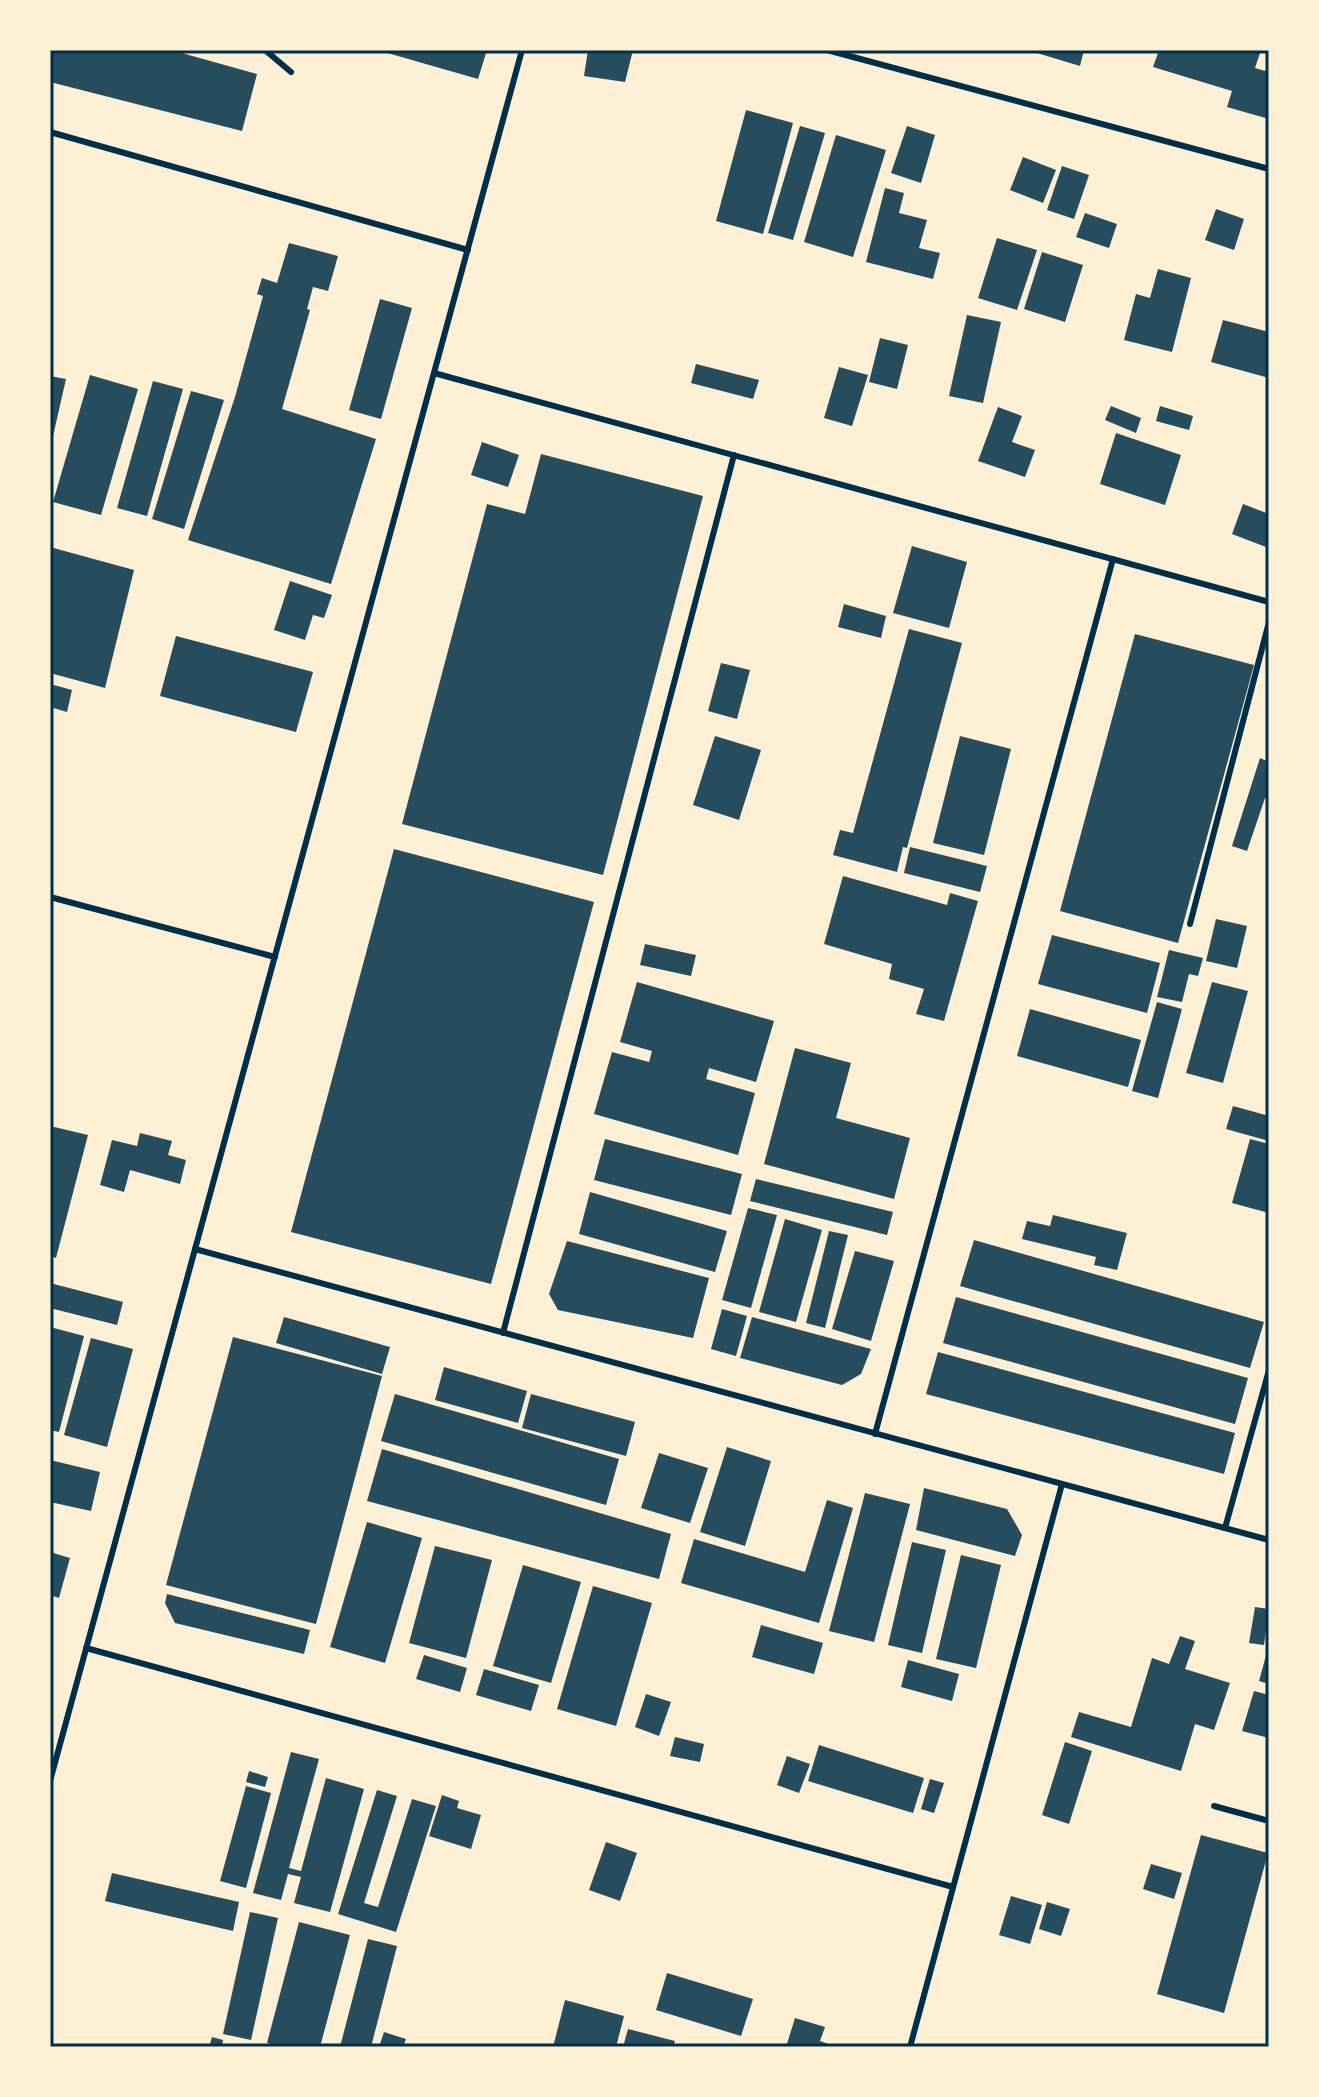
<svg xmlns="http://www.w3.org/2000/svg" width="1319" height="2097" font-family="Cabin,sans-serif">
  <rect width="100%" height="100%" fill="#fdf0d5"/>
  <g fill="#264d5e">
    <path d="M50,50H171L257,74L242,131L50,82Z"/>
    <path d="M377,50H487L478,79Z"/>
    <path d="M588,50H633L625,82L584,76Z"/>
    <path d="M1027,50H1084L1080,66Z"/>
    <path d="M1159,50H1261L1255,68L1269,72V119L1227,107L1232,91L1153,67Z"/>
    <path d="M746,110L793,123L763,234L716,221Z"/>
    <path d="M800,126L825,133L793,240L768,233Z"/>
    <path d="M907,126L935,135L921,183L891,173Z"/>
    <path d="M836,135L886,150L853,257L804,242Z"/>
    <path d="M1023,157L1056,170L1043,203L1010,190Z"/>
    <path d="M1062,166L1089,175L1074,219L1047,210Z"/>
    <path d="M885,188L904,193L899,213L927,220L919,248L940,253L933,279L866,262Z"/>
    <path d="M1216,209L1244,219L1234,250L1205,240Z"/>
    <path d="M1085,213L1117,224L1109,248L1076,237Z"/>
    <path d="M997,238L1037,250L1017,310L978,298Z"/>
    <path d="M289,243L338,256L328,291L313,287L307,309L310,310L282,409L376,439L331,584L188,540L235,397L263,296L257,294L262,278L277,283Z"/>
    <path d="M1042,252L1083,265L1065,322L1024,309Z"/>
    <path d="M1158,269L1191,278L1172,352L1124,340L1136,294L1150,298Z"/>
    <path d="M380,299L412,308L381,419L349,410Z"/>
    <path d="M967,315L1001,322L983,403L949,396Z"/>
    <path d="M1223,320L1269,332V378L1211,362Z"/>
    <path d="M880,338L908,345L897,389L869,382Z"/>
    <path d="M696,364L759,380L753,399L691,383Z"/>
    <path d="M839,367L868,375L852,426L824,418Z"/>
    <path d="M90,375L138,389L101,515L53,502Z"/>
    <path d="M50,376L66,379L51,445H50Z"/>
    <path d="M153,381L183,389L147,516L117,508Z"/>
    <path d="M191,391L224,400L184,529L152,519Z"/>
    <path d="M1111,406L1141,418L1136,433L1105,420Z"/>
    <path d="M1160,406L1193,416L1189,430L1156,421Z"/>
    <path d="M998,407L1022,416L1012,442L1035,450L1025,477L978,461Z"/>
    <path d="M1116,433L1181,455L1165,505L1100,484Z"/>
    <path d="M482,442L519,455L508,487L471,475Z"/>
    <path d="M541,454L703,496L603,875L402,824L487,504L525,514Z"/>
    <path d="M1243,504L1269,514V538L1266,547L1232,534Z"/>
    <path d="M912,546L967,562L949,628L893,613Z"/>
    <path d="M50,547L134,570L105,688L50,673Z"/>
    <path d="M290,581L332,595L324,618L313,615L305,640L274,630Z"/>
    <path d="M844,604L886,616L881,638L838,627Z"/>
    <path d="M909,629L962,643L907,848L903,847L897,872L833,855L840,830L853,833Z"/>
    <path d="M1135,634L1254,665L1178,943L1060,911Z"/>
    <path d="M176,636L313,672L296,732L160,696Z"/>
    <path d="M721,663L750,670L737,719L708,711Z"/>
    <path d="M50,684L72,690L67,712L50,707Z"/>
    <path d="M715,736L761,750L739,820L693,805Z"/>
    <path d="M960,736L1011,749L984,855L933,843Z"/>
    <path d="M1260,758L1269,762V799L1265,798L1247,851L1232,846Z"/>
    <path d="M910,847L987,866L980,892L904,873Z"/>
    <path d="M394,849L594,902L491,1284L291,1232Z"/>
    <path d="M843,876L947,905L950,893L978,901L944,1021L916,1014L924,989L889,979L892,964L824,944Z"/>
    <path d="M1216,919L1247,926L1237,968L1206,961Z"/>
    <path d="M1052,935L1160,963L1147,1013L1038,984Z"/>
    <path d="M645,944L696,955L691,976L640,965Z"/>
    <path d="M1169,950L1203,958L1198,976L1189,974L1182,1002L1157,997Z"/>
    <path d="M637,982L774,1021L756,1082L709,1068L706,1079L755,1093L738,1155L594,1114L612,1052L649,1062L652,1051L620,1042Z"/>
    <path d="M1212,982L1248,991L1223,1083L1186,1073Z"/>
    <path d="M1157,1002L1182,1009L1158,1098L1132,1091Z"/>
    <path d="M1030,1009L1141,1040L1128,1087L1017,1056Z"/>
    <path d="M795,1048L851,1063L836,1118L910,1138L894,1199L764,1164Z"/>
    <path d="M1233,1106L1269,1116V1141L1226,1129Z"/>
    <path d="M50,1126L88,1135L56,1258L50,1256Z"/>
    <path d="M140,1133L172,1141L168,1155L186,1160L180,1184L130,1170L124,1192L100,1185L112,1140L137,1146Z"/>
    <path d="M605,1139L742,1174L731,1215L594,1180Z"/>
    <path d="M1250,1139L1269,1144V1213L1232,1203Z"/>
    <path d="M756,1179L893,1212L887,1235L750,1201Z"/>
    <path d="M590,1192L727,1231L715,1272L579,1234Z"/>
    <path d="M748,1208L777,1215L751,1308L722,1300Z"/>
    <path d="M1053,1215L1127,1233L1117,1270L1094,1265L1096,1257L1022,1239L1027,1221L1050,1226Z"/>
    <path d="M785,1219L822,1230L796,1322L759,1312Z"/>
    <path d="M829,1231L848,1235L825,1328L806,1323Z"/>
    <path d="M974,1240L1264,1322L1250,1368L960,1286Z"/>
    <path d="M567,1241L709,1278L693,1338L558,1310L549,1294Z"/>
    <path d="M855,1251L894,1261L871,1341L832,1329Z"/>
    <path d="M50,1283L123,1302L117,1325L50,1308Z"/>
    <path d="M956,1297L1248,1378L1235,1424L943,1343Z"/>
    <path d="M722,1309L747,1316L736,1356L711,1349Z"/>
    <path d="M284,1317L390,1347L382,1374L276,1343Z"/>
    <path d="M752,1317L871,1349L861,1374L842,1385L740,1358Z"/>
    <path d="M50,1327L84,1336L59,1432L50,1430Z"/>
    <path d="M233,1337L382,1376L316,1624L166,1585Z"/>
    <path d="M91,1338L133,1349L107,1447L64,1435Z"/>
    <path d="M938,1352L1235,1433L1224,1474L926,1394Z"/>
    <path d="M444,1367L527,1391L518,1423L435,1400Z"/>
    <path d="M395,1394L619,1459L606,1505L381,1441Z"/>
    <path d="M531,1394L635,1422L626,1456L522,1428Z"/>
    <path d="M727,1447L771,1461L745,1546L700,1532Z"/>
    <path d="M382,1449L671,1534L659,1579L367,1501Z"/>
    <path d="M659,1453L708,1468L690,1523L641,1508Z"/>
    <path d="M50,1460L100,1472L91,1511L50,1502Z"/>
    <path d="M924,1488L1007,1509L1022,1535L1015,1556L916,1530Z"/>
    <path d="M865,1493L910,1504L874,1642L829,1631Z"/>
    <path d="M827,1500L853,1508L819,1623L681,1583L694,1539L805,1572Z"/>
    <path d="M367,1522L422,1538L385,1663L330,1647Z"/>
    <path d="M912,1542L946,1550L922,1653L888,1645Z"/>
    <path d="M435,1546L492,1560L466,1658L409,1643Z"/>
    <path d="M50,1552L70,1558L59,1598L50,1595Z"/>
    <path d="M961,1555L1001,1565L976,1668L936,1659Z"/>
    <path d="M523,1565L581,1582L551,1683L493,1666Z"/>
    <path d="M593,1586L652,1603L616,1726L557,1709Z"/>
    <path d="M167,1594L310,1630L304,1654L175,1623L165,1603Z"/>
    <path d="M1255,1607L1269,1609L1264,1645L1249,1643Z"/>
    <path d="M761,1625L823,1643L814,1674L752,1657Z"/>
    <path d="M1180,1636L1195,1641L1185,1669L1230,1683L1214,1730L1195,1724L1181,1771L1071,1737L1079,1712L1131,1727L1152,1658L1169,1664Z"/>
    <path d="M1268,1648L1269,1649V1684L1259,1681Z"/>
    <path d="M424,1655L467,1668L460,1692L416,1679Z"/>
    <path d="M908,1660L959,1674L952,1701L901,1687Z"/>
    <path d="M484,1669L539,1685L531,1711L476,1695Z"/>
    <path d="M1254,1691L1269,1695V1738L1242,1731Z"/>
    <path d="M646,1694L671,1702L659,1736L635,1727Z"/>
    <path d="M675,1737L704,1744L700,1762L670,1756Z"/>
    <path d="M1065,1742L1092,1751L1069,1824L1042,1815Z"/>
    <path d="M819,1745L924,1778L913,1813L808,1781Z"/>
    <path d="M291,1752L319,1759L289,1868L301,1871L326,1778L364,1789L330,1912L294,1903L301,1877L288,1874L281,1900L253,1893Z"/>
    <path d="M787,1756L810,1764L799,1793L777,1785Z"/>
    <path d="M249,1771L268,1777L265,1787L246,1782Z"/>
    <path d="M930,1779L944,1783L934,1813L921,1809Z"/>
    <path d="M246,1786L271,1793L246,1888L220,1881Z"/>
    <path d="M377,1790L397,1796L364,1903L378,1907L412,1799L436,1806L396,1932L338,1914Z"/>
    <path d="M442,1795L459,1801L457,1808L481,1815L471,1849L429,1836Z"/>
    <path d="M1201,1835L1268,1853L1224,2013L1157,1994Z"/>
    <path d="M606,1842L637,1853L620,1901L589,1890Z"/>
    <path d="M1151,1864L1182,1873L1174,1899L1143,1889Z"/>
    <path d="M112,1873L239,1902L233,1931L105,1901Z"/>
    <path d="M1011,1896L1042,1905L1030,1944L999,1935Z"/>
    <path d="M1047,1902L1070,1909L1061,1936L1039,1929Z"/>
    <path d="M250,1912L278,1918L251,2040L223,2034Z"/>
    <path d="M299,1922L350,1935L320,2047H283L267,2043Z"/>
    <path d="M368,1939L397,1946L371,2047H340Z"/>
    <path d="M667,1973L753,1999L741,2036L656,2010Z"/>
    <path d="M565,2000L624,2016L616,2047H553Z"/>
    <path d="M795,2018L825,2027L820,2041L837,2047H786Z"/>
    <path d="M628,2029L675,2041L673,2047H623Z"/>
    <path d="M384,2032L406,2039L403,2047H379Z"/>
    <path d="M212,2037L223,2040L222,2047H209Z"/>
  </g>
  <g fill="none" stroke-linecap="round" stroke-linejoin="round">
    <g stroke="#003049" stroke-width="6">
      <path d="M265,50L291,72"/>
      <path d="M827,50L1269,169"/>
      <path d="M50,132L468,250"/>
      <path d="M434,373L1269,602"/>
      <path d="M50,897L275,957"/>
      <path d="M1190,924L1269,622"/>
      <path d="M195,1249L1269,1540"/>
      <path d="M503,1333L734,455"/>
      <path d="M875,1434L1113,559"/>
      <path d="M1225,1528L1269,1370"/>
      <path d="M86,1648L953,1887"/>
      <path d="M50,1781L522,50"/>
      <path d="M1214,1806L1269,1821"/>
      <path d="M910,2047L1062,1484"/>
    </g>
  </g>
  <rect width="1319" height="2097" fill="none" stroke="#fdf0d5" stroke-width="104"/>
  <rect x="52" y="52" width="1215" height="1993" fill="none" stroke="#003049" stroke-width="3"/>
</svg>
